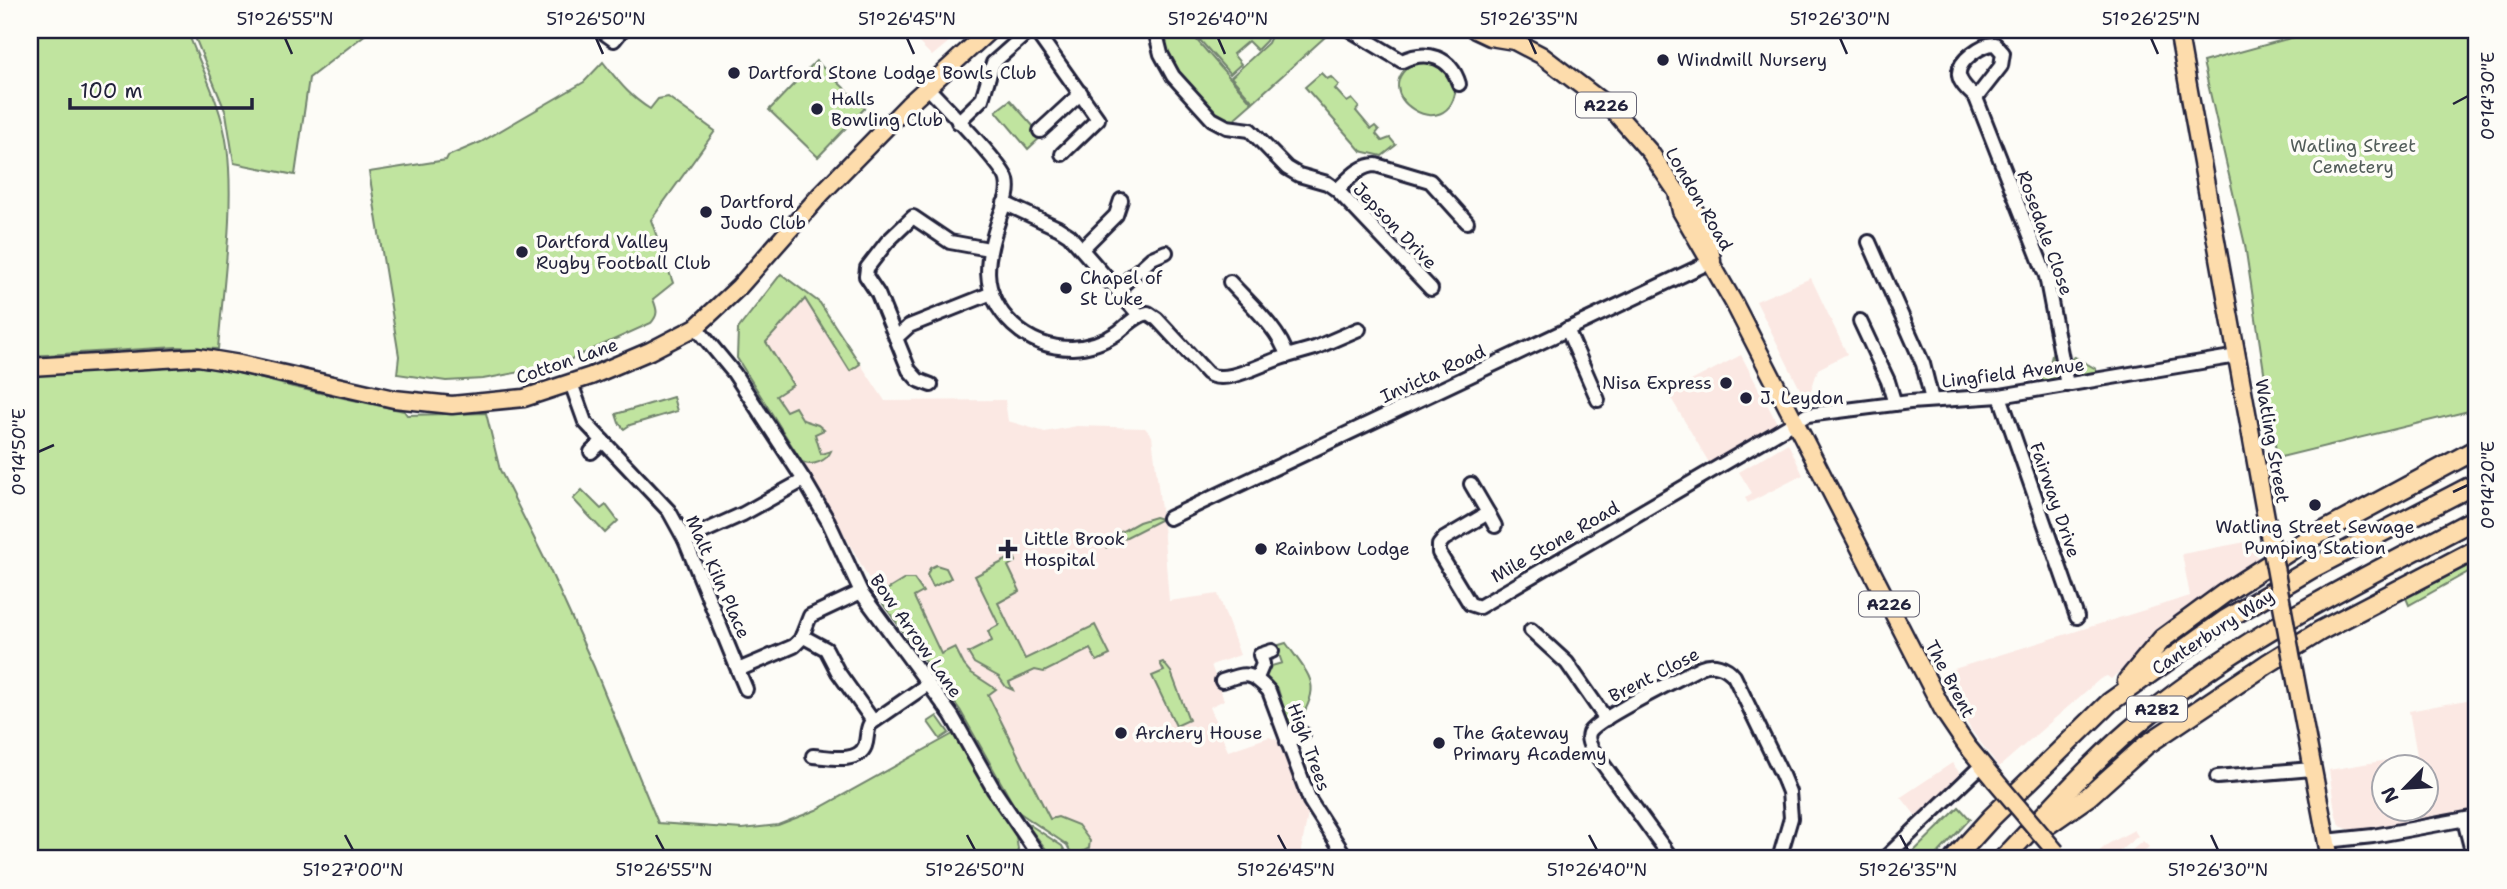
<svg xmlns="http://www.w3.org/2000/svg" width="2507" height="889" font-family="'Shantell Sans',sans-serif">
  <rect width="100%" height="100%" fill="#fdfcf7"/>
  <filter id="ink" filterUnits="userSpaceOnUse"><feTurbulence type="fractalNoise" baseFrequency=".0143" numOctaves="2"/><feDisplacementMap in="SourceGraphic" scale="14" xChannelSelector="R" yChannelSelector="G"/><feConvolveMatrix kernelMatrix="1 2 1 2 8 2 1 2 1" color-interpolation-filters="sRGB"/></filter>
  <g filter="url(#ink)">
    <g fill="#fbe8e3" fill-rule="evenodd">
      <path d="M906,30H963L932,56Z"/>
      <path d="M781,274L820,303L885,401L1005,400L1008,421L1045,432L1077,426L1145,428L1152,436L1163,526L1169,601L1218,594L1240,655L1211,665L1224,700L1210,707L1228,751L1269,737L1277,740L1308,814L1301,850L1309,859H1074L1067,845L1017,811L960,710L883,604L817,485L737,358L738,329Z"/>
      <path d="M1811,278L1847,354L1818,369L1807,403L1756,301Z"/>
      <path d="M1741,355L1777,423L1776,428L1711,466L1668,393Z"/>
      <path d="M1788,443L1803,475L1748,503L1745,498L1752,493L1739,472Z"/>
      <path d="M2251,541L2261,564L2161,635L2111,679L2107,676L2100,679L1999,767L1971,730L1941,673L2190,596L2182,554Z"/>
      <path d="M2477,698V811L2445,817L2438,815L2412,820L2403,826L2356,832L2343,827L2338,822L2335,811L2329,770L2417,755L2409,711ZM2384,766H2426V808H2384Z"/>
      <path d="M1952,763L1963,777L1920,821L1901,797Z"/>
      <path d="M2134,830L2138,836L2110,859H2090L2108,844Z"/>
      <path d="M2143,841L2149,847L2134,859H2121Z"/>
    </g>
    <g fill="#c0e49f" stroke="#71836d" stroke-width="2">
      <path d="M30,30H187C201,67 222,106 227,146C235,208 223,286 218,349L176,347L30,356Z"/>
      <path d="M192,30H371L309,78L295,175L234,163L226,113Z"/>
      <path d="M1159,30H1188L1252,103L1236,117L1234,125L1223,123L1170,66Z"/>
      <path d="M1191,30H1271L1266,41L1257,50L1248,41L1233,54L1241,64L1230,74Z"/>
      <path d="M1274,30H1318L1325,37L1253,102L1231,77L1268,43Z"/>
      <path d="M2320,30H2477V409L2277,458L2245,245L2203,62Z"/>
      <path d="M816,61L865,108L818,157L769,110Z"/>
      <path d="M1417,61H1440L1456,85C1452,151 1359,92 1417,61Z"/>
      <path d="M603,62C619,82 629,96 650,109L658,99L668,97L715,131L651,220L673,283L653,299C657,310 659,314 651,323L558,365L483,379L446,381L397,374L399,356L369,172L446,160L448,156L481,142L584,82Z"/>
      <path d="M1321,73L1327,79L1331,77L1339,85L1335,89L1347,102L1352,99L1359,107L1356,111L1371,129L1375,126L1379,130L1376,134L1382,141L1390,138L1396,145L1382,156L1361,151L1305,87Z"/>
      <path d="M1010,100L1042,136L1028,149L996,111Z"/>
      <path d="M781,274L820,303L860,364L850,371L805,299L766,342L793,385L776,396L786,411L795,407L803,420L818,425L824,430L815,434L821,454L831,451C827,461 812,467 802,462L737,358L738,329Z"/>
      <path d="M2054,347L2058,374L2054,379L2042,381L2038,375L2050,363Z"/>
      <path d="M2075,357L2096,369V372L2077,375L2071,371L2068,361Z"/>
      <path d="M157,365L216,367L293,387L404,411L407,415L486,413L500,470L548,566L594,667L658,823L742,829L778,825L816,810L953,734L1016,836L1018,849L1016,859H32L30,856V393L32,392L30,375Z"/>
      <path d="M673,397L677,411L630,425L624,429L619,423L616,414Z"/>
      <path d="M582,490L601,509L606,505L618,521L605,533L573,499Z"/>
      <path d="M1155,517L1162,519L1107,547L1110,538L1139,522Z"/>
      <path d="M1014,556L1016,561L1008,566L1020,591L998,603L1025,659L1095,625L1110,655L1097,661L1090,649L1044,672L1035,670L1009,682L1013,690L1006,687L999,677L974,663L968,653L992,641L988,631L999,625L975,576Z"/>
      <path d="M2477,561V567L2409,605L2406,598Z"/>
      <path d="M936,565L946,568L951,578L933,587L927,575L930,568Z"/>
      <path d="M905,579H914L923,592L914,597L941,654L955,647L964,665L970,672L996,689L988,695L1050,819L1058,817L1078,825L1090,841L1089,848L1073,857L1067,845L1017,811L960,710L883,604L882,593Z"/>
      <path d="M1286,643C1314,682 1322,684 1295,728L1288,724L1278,689H1275L1264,679L1268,667L1282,663L1276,646Z"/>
      <path d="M1163,662L1171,672L1189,720L1176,726L1152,676L1164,671L1160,663Z"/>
      <path d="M937,716L949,733L940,739L928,722Z"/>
      <path d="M1959,807L1970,819L1933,859H1906Z"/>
      <path d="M1024,821L1062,846L1067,855L1056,857L1050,854Z"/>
    </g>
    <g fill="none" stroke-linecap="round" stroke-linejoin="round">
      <g stroke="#22223b" stroke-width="18">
        <g id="minor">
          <path d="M600,30L614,40L622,30"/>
          <path d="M1035,30L1098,119L1062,154"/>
          <path d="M1155,30L1161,54L1173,76L1212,119L1227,127L1250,130L1287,168L1299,175L1327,183L1337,190L1431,289"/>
          <path d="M1350,30L1402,61C1427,49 1451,57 1459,84"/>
          <path d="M927,87C941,102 1004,166 1007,180C1010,193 1004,205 1000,216C986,258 978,291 1013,325C1029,340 1050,348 1072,348C1088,347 1104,342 1117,333C1127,326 1135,315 1148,313L1157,319L1207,373C1225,387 1266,361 1287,356C1280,330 1248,302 1230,282"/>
          <path d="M1976,98C1970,92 1960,84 1959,75C1957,61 1983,43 1995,44L2003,53L2001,66L1976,98L2046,276L2067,385"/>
          <path d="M958,122L982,99L993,63L1030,30"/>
          <path d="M1040,131L1081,93"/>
          <path d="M1337,190C1348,180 1359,165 1376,165L1430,181L1467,222"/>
          <path d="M1004,203L1058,228L1069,235L1139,315"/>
          <path d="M1869,242L1923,364L1932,400"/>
          <path d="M1082,249L1116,215L1121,200"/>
          <path d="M1118,289L1152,258L1166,252"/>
          <path d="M1860,321L1888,381L1895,404"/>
          <path d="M696,327L734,373L804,480L828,521L862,594L952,716L994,790L1041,859"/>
          <path d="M1567,329L1598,400"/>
          <path d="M896,338L909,326L992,293"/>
          <path d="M1287,356L1315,348L1359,329"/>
          <path d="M571,383L585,422L669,511L685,540L738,670L794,646L801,639L810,616L861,592"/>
          <path d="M931,385L918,380L909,370L878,294L866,276L867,268L887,242L913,217L950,242L989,249"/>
          <path d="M2000,396L2077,617"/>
          <path d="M591,452L603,441"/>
          <path d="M1471,484L1488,513L1444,539L1439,545V553L1470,604L1479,607L1807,415L1910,402L2000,396L2237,356"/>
          <path d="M1488,513L1495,526"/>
          <path d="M1169,518L1712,261"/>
          <path d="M685,540L743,514L804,480"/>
          <path d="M1531,630L1567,663L1606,719"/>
          <path d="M802,636L826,649L838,672L873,721"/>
          <path d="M738,670L746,689"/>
          <path d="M1257,678L1263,664L1260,655L1272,651"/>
          <path d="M1222,681C1246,673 1251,671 1269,691L1310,801L1347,859"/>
          <path d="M1287,742L1303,734"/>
          <path d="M813,756C828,757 858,764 865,746C868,738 866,731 870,724L928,684"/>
          <path d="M2217,777L2312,769"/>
          <path d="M2464,820L2474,859"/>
          <path d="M2326,841L2373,836L2477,817"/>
          <path d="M1672,859L1592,749C1589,744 1587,739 1589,733C1595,719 1683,677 1701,667C1713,662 1726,666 1734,676L1782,775L1789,792L1791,818L1779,859"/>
          <path d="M1884,859L1982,765"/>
        </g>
      </g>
      <g stroke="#22223b" stroke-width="21">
        <g id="major">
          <path d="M1475,30L1490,37L1514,41L1541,55L1613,110L1650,152L1677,192L1681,211L1734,303L1944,712L1967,746L1995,780"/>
          <path d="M2178,30L2270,540"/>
          <path d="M1677,192C1697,204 1710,239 1712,261"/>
          <path d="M30,367L198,357L240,364L394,399L452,405L524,398L591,376L650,351L696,327L739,287L821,194L908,105L990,30"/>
          <path d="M2293,665L2330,859"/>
        </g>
      </g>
      <g stroke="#22223b" stroke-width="23">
        <g id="highway">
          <path d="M2127,681L2162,639L2226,592L2302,543L2477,449"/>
          <path d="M2043,828L2089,796L2146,745L2267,664L2320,631L2477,549"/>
          <path d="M1954,859L1991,818L2110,702L2225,620L2311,569L2477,483"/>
          <path d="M2003,859C2044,816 2084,770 2129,731C2232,641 2358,581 2477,518"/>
        </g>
      </g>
      <use href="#minor" stroke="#fdfcf7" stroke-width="12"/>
      <use href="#major" stroke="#fddcac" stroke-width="16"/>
      <use href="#highway" stroke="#fddcac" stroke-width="18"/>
      <g stroke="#22223b" stroke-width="21" stroke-linecap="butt">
        <g id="major-bridge">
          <path d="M2270,540L2293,665"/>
          <path d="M1995,780L2056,852"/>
        </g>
      </g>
      <use href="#major-bridge" stroke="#fddcac" stroke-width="16"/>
    </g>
  </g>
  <path fill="none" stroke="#22223b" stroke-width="2.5" d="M285,38L292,54M596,38L603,54M907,38L914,54M1218,38L1225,54M1529,38L1536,54M1840,38L1847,54M2151,38L2158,54M2453,104L2468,96M38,452L54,445M2453,492L2468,485M345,835L353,850M656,835L664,850M967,835L975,850M1278,835L1286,850M1589,835L1597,850M1900,835L1908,850M2211,835L2218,850"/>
  <g fill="#22223b" stroke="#fdfcf7" stroke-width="2.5">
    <circle cx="1663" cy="60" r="7"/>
    <circle cx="734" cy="73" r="7"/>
    <circle cx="817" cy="109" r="7"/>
    <circle cx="706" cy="212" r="7"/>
    <circle cx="522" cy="252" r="7"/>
    <circle cx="1066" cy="288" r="7"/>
    <circle cx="1726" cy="383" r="7"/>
    <circle cx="1746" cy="398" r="7"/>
    <circle cx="2315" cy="505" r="7"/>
    <path d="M1004.5 538.5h7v7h7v7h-7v7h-7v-7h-7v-7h7z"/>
    <circle cx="1261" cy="549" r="7"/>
    <circle cx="1121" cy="733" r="7"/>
    <circle cx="1439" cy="743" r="7"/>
  </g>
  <g text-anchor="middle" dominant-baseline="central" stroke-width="7" stroke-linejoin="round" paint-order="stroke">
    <g fill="#fdfcf7" stroke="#646373" stroke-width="2">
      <rect x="1576" y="92.5" width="60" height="25" rx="5"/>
      <rect x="1859" y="591.5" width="60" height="25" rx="5"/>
      <rect x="2127" y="696.5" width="60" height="25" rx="5"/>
    </g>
    <g font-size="16" font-weight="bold" fill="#22223b">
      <text x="1606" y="105">A226</text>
      <text x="1889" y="604">A226</text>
      <text x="2157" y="709">A282</text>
    </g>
    <g font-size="18" fill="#22223b" stroke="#fdfcf7" text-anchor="start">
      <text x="1677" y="60">Windmill Nursery</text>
      <text x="748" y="73">Dartford Stone Lodge Bowls Club</text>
      <text x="831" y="99">Halls<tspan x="831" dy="21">Bowling Club</tspan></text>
      <text x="720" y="202">Dartford<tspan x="720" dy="21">Judo Club</tspan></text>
      <text x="536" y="242">Dartford Valley<tspan x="536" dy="21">Rugby Football Club</tspan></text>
      <text x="1080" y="278">Chapel of<tspan x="1080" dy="21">St Luke</tspan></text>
      <text x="1712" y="383" text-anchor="end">Nisa Express</text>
      <text x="1760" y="398">J. Leydon</text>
      <text x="2315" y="527" text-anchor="middle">Watling Street Sewage<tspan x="2315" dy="21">Pumping Station</tspan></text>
      <text x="1024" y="539">Little Brook<tspan x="1024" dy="21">Hospital</tspan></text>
      <text x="1275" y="549">Rainbow Lodge</text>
      <text x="1135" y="733">Archery House</text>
      <text x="1453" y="733">The Gateway<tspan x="1453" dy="21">Primary Academy</tspan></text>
    </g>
    <g font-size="18" fill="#515c59" stroke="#fdfcf7">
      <text x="2353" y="146">Watling Street<tspan x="2353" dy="21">Cemetery</tspan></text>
    </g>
    <g font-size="18" fill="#22223b" stroke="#fdfcf7">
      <text transform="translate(1699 199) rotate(60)">London Road</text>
      <text transform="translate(1395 226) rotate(46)">Jepson Drive</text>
      <text transform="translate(2045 233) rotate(70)">Rosedale Close</text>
      <text transform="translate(567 361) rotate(-19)">Cotton Lane</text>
      <text transform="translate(2013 373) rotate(-7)">Lingfield Avenue</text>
      <text transform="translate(1433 374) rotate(-25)">Invicta Road</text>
      <text transform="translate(2272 441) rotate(80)">Watling Street</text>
      <text transform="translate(2055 500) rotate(71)">Fairway Drive</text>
      <text transform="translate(1555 542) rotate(-30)">Mile Stone Road</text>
      <text transform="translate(718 577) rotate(66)">Malt Kiln Place</text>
      <text transform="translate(2213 632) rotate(-33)">Canterbury Way</text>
      <text transform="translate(916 636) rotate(55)">Bow Arrow Lane</text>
      <text transform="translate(1654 675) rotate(-27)">Brent Close</text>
      <text transform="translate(1950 679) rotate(62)">The Brent</text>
      <text transform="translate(1309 747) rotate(70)">High Trees</text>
    </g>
  </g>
  <rect width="2507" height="889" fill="none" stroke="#fdfcf7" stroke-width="77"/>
  <g transform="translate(2405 788) rotate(245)"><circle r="33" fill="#fdfcf7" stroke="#a5a5ac" stroke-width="2"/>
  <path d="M0-5L12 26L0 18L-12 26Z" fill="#22223b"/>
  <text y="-10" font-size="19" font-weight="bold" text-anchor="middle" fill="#22223b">N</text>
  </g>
  <path d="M70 98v10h182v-10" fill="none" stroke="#22223b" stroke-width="3.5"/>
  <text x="80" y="98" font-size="21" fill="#22223b" stroke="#fdfcf7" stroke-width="5" paint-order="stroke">100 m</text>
  <rect x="38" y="38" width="2430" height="812" fill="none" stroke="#22223b" stroke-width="2.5"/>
  <g font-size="18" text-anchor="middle" fill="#22223b">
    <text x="285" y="25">51°26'55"N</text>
    <text x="596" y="25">51°26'50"N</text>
    <text x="907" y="25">51°26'45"N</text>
    <text x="1218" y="25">51°26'40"N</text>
    <text x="1529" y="25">51°26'35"N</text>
    <text x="1840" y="25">51°26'30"N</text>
    <text x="2151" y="25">51°26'25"N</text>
    <text transform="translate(2488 96) rotate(-90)" y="6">0°14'30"E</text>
    <text transform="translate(19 452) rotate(-90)" y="6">0°14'50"E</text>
    <text transform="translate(2488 485) rotate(-90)" y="6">0°14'20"E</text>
    <text x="353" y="876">51°27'00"N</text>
    <text x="664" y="876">51°26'55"N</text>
    <text x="975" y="876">51°26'50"N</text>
    <text x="1286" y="876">51°26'45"N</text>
    <text x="1597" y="876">51°26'40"N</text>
    <text x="1908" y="876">51°26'35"N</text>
    <text x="2218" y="876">51°26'30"N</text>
  </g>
</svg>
